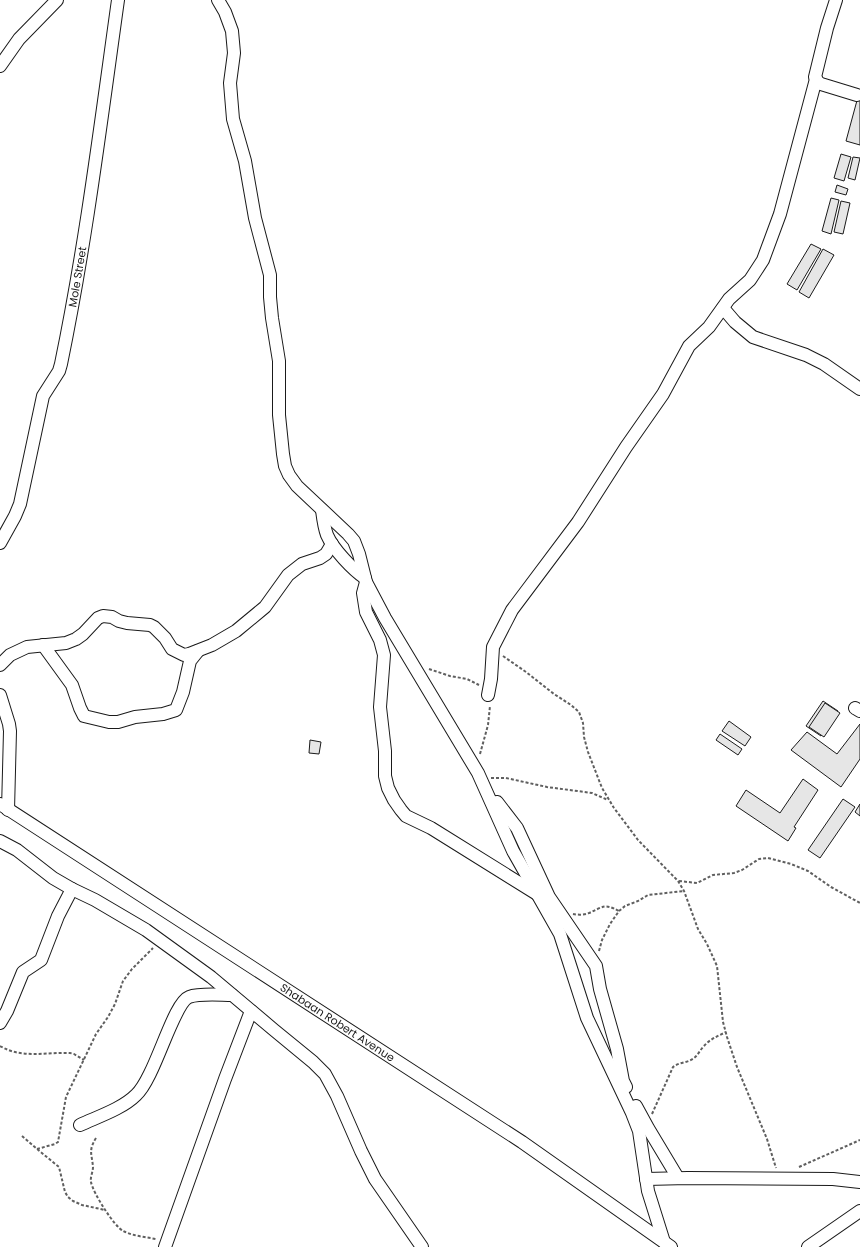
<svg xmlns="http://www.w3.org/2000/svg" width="860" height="1247" font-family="Poppins,sans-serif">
  <rect width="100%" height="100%" fill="#fff"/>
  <g fill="#e6e6e6" stroke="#1a1a1a">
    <path d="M859,93L860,94V145L846,141Z"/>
    <path d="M841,154L851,157L844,181L834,178Z"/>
    <path d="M853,157L860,158L855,180L848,178Z"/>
    <path d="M837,185L848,189L846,195L835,192Z"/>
    <path d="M831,198L839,200L831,234L822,231Z"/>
    <path d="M841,201L850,203L843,234L834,232Z"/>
    <path d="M811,244L821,249L797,290L787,284Z"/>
    <path d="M823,249L834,255L809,298L799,292Z"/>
    <path d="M823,701L838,711L821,736L806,726Z"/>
    <path d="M825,703L840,713L824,737L809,727Z"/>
    <path d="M729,721L751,737L745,746L722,731Z"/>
    <path d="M860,724V759L841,787L791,750L807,732L837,754Z"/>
    <path d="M720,734L742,749L738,755L716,740Z"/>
    <path d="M310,740L321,742L319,754L309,753Z"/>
    <path d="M803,779L818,790L794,827L796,828L788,841L736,806L746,790L780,813Z"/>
    <path d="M843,799L855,807L820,858L808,850Z"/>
    <path d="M860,804V816L855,812Z"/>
  </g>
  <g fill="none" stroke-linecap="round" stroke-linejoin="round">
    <g stroke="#1a1a1a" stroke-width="14">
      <g id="minor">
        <path d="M218,0L225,12L232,31L234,53L230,83L233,119L245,161L255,218L270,275V297L272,318L279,361V415L283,454L285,466L289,475L297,486L348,534L354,541L359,554L366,582L385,618L478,773L513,851L560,934L587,1018L632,1113L639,1131L648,1191L664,1242"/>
        <path d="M836,0L827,28L815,77L818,82L821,84L857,95"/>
        <path d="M0,66L19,39L57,0"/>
        <path d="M723,308L735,322L753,337L806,355L824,364L860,389"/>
        <path d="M322,510C323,518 324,527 327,535C333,549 353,570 365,578"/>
        <path id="s1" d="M0,543L15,516L20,504L43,396L59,371L61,364C86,243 101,121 118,0"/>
        <path d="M366,582L363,593L366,612L380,640L384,655L380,707L385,751V776L388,788L394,800L401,810L406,816L431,828L537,894"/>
        <path d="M43,645L72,685L80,708L84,716L109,722H118L135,717L163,714L176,710L183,692L190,661L198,651"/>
        <path d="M0,665L10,655L27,647L66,643L76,639L83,634L98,618L103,616L112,617L119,621L127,623L150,625L154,627L165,638L172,649L184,655L189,654L212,645L236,631L265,607L288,575L302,564L320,558L326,554L332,544"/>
        <path d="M0,695L9,724L10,731L8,810"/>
        <path d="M488,695L491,679L493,647L512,610L578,522L626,447L663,394L689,346L709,327L729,299L750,280L763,260L780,214L816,79"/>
        <path d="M855,708L860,711"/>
        <path d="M497,802L517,828L549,897L596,966L600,989L617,1049L623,1081L626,1087"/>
        <path id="s2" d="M0,804L522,1142L671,1247"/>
        <path d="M0,841L17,850L53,878L72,889L95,900L146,930L211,977L274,1030L313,1062L325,1074L337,1096L361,1151L375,1179L422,1247"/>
        <path d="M0,1023L7,1011L23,972L41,960L58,916L72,889"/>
        <path d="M636,1106L648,1128L678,1178"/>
        <path d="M80,1125C97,1117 122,1109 136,1095C155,1078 173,1003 189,997C200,993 220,995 232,995"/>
        <path d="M646,1179L688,1178L833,1179L860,1182"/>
        <path d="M165,1247L225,1079L251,1011"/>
        <path d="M808,1247L860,1211"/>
      </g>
    </g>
    <g stroke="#5f5f5f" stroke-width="2" stroke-dasharray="3 2" stroke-linecap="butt">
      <path d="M503,656L526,672L554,694L571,705L579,712L583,723L584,737L588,752L602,788L614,808L638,840L678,881L684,891L698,929L707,944L717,966L723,1022L727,1037L737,1067L767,1139L776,1168"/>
      <path d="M429,669L450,676L467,679L479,685"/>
      <path d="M480,754L488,725L490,706"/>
      <path d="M491,778H506L547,787L592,793L608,800"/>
      <path d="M679,881L697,883L713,875L734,873L742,870L759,859L768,858L791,864L808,871L831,887L860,903"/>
      <path d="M573,914C578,915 584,915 589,913C603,907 604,903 619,911"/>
      <path d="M599,951L602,940L610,924L619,911L625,906L638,901L648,895L684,891"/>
      <path d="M0,1046C22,1059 46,1052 70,1053L74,1054L84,1060"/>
      <path d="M652,1114L673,1067C679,1062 688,1063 694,1058C698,1055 700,1050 704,1046C710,1039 718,1036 726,1032"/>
      <path d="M22,1136L37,1149L59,1167L65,1192L68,1197L73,1201L82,1205L105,1210"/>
      <path d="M96,1138C88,1151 92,1154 93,1167C93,1172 90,1177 91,1182C93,1193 114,1226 123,1231C133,1236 145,1237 156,1239"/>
      <path d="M37,1149L55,1144L58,1142L66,1097L96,1034L108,1017L115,1004L123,981L132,969L153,948"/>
      <path d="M799,1167L860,1140"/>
    </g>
    <use href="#minor" stroke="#fff" stroke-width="12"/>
  </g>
  <g text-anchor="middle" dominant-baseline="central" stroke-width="3" stroke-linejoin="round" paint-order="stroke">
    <g font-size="11" fill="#1a1a1a" stroke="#fff">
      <text stroke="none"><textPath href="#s1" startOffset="280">Mole Street</textPath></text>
      <text stroke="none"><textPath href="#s2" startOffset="402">Shabaan Robert Avenue</textPath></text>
    </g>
  </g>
</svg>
